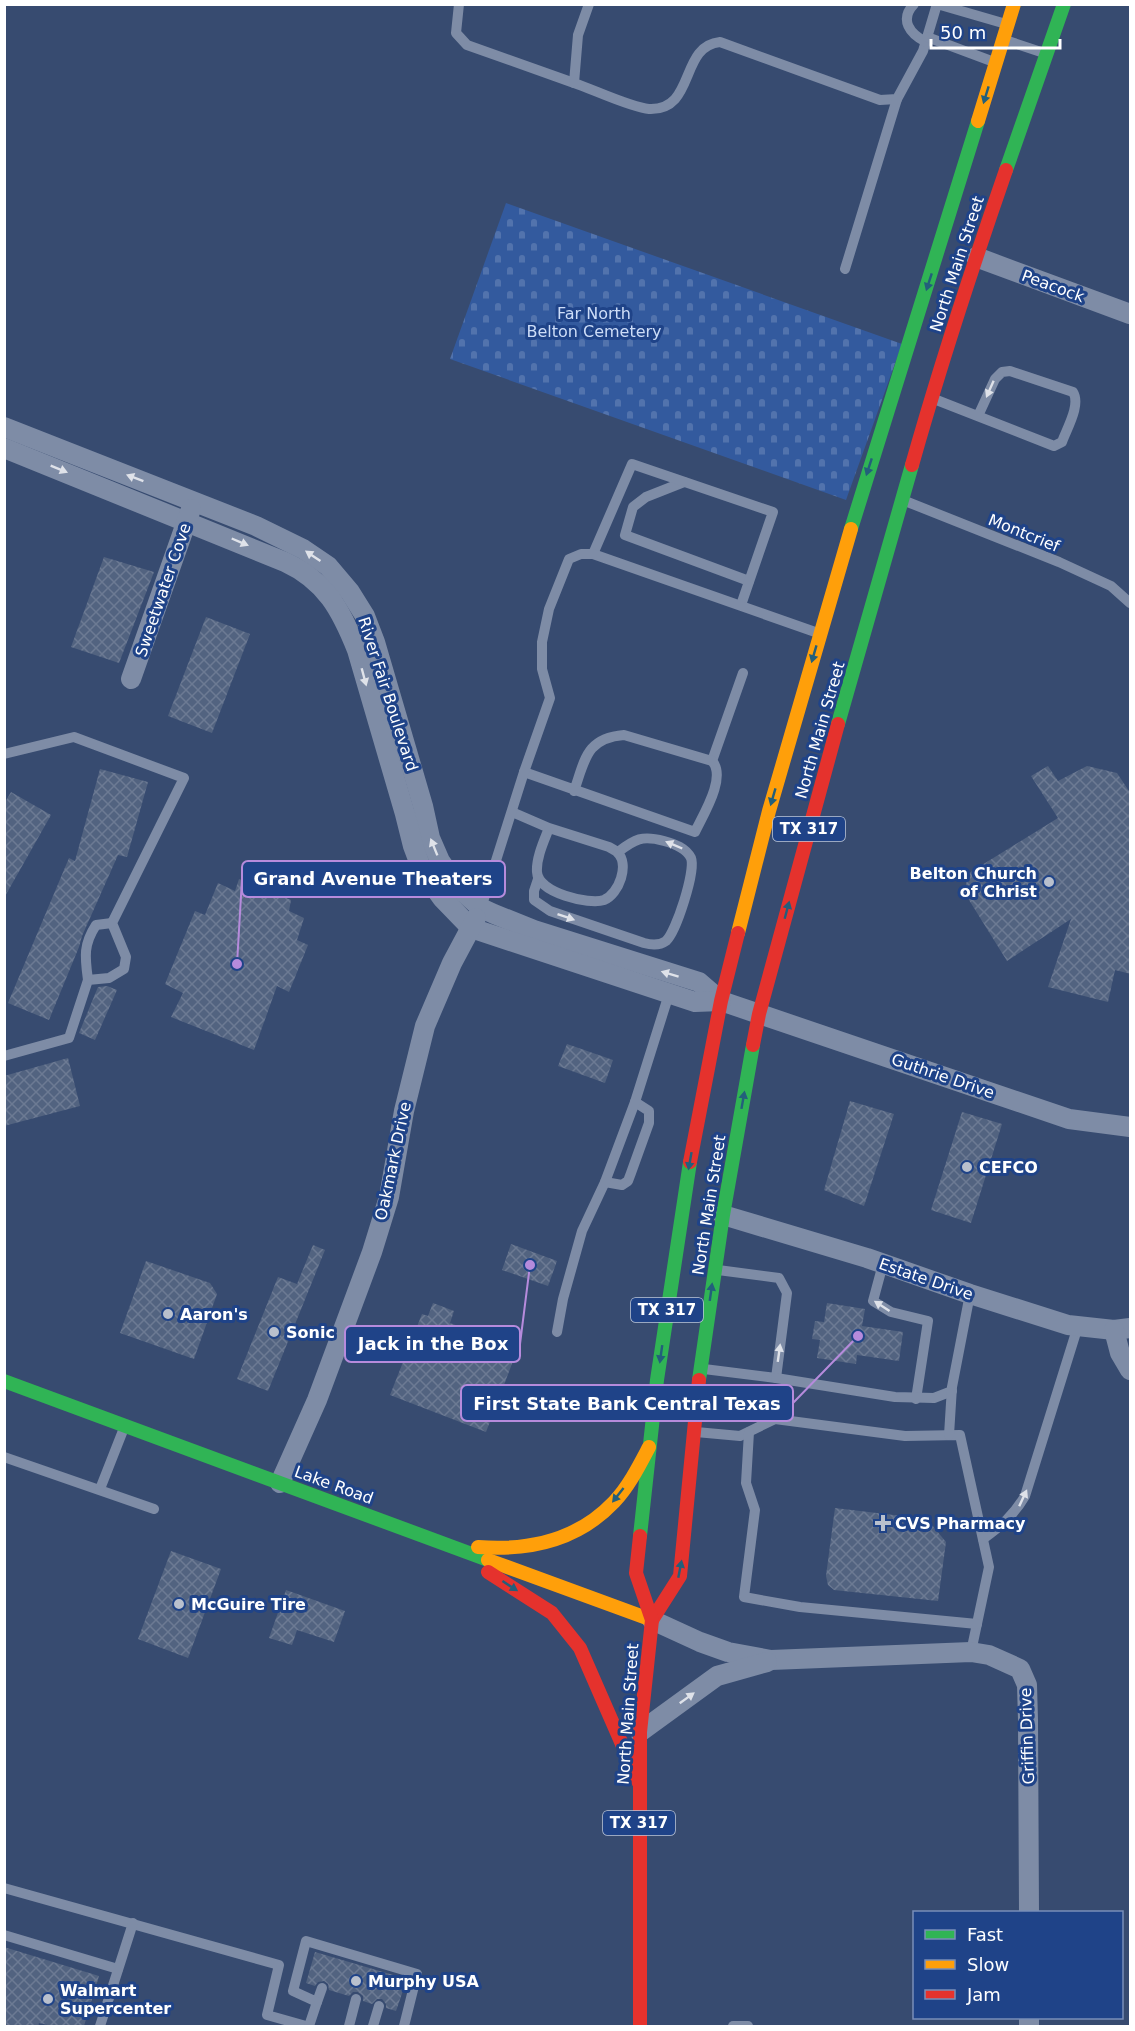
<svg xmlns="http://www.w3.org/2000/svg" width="1135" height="2031" font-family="'DejaVu Sans',sans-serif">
  <defs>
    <pattern id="cemetery-stones" width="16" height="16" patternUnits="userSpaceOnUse" patternTransform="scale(1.5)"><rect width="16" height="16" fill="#335a9e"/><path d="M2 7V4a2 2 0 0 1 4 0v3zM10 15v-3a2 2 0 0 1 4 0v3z" fill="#5273ad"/></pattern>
    <pattern id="building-cross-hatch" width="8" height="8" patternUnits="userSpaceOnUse" patternTransform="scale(1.5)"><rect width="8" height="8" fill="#526380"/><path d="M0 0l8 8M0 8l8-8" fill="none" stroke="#6c7a93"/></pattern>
  </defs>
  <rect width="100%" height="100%" fill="#374b70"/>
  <path fill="url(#cemetery-stones)" d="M506,203L902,344L846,500L450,359Z"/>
  <g fill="url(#building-cross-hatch)">
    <path d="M104,557L154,572L119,663L71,647Z"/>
    <path d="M206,617L250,634L212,733L168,716Z"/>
    <path d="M1048,766L1058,781L1087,766L1117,773L1131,794V974L1115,970L1108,1002L1048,987L1071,919L1007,961L964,892L969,873L1058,818L1031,776Z"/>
    <path d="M100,769L148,782L127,857L118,855L82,936L79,947L49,1020L8,1003L69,858L75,861Z"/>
    <path d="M11,792L51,815L4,898V804Z"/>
    <path d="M239,879L291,900L289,911L304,918L297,940L308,945L289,992L277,986L254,1050L171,1017L183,993L165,984L195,911L205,915L218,883L235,891Z"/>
    <path d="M107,986L117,990L95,1040L79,1033L98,987Z"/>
    <path d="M567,1044L613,1060L605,1083L558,1066Z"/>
    <path d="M68,1058L80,1106L4,1126V1076Z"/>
    <path d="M850,1101L894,1114L864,1206L824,1190Z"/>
    <path d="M962,1112L1002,1124L971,1223L931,1210Z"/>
    <path d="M511,1244L557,1261L548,1286L502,1270Z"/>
    <path d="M313,1245L325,1250L268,1391L237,1379L278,1277L297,1284Z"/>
    <path d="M146,1261L210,1283L217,1294L194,1359L120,1333Z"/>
    <path d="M433,1303L454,1311L450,1323L518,1348L486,1432L390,1395L422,1314L428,1316Z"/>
    <path d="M827,1303L865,1309L862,1326L903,1332L899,1361L857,1355L856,1364L817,1358L820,1340L812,1339L815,1321L824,1322Z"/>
    <path d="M835,1508L927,1519L946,1542L938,1601L834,1590L828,1585L826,1576Z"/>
    <path d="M171,1551L221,1569L188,1658L138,1639Z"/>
    <path d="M286,1590L345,1611L334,1642L297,1630L292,1645L269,1638Z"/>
    <path d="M4,1947L99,1976L84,2026H52L39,2023L38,2026H4Z"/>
    <path d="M315,1952L407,1979L396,2011L386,2008V2004L382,1999H377L372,2004L363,2001V1996L358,1992H353L349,1996L329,1990L328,1984L324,1981L318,1982L315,1986L306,1983Z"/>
  </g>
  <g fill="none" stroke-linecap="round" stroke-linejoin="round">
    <g stroke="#7e8ca6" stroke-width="10">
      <path d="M459,4L456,33L467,45L574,83"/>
      <path d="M589,4L578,35L574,83C592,89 632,108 649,109C696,111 679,46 720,42L880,100L897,99L923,51L937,4"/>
      <path d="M914,4C899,20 910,34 926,42"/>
      <path d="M937,4L1006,24"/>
      <path d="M927,37L994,62"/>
      <path d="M1005,40L1044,53"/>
      <path d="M845,269L897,99"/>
      <path d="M934,399L1054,446L1062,442C1067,428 1081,405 1073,392L1010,371L1002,372L995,379L978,416"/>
      <path d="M684,482L646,497L633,507L625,535L749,581"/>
      <path d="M905,501L1059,562L1111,586L1130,603"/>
      <path d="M593,554L632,464L773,512L741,605"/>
      <path d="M4,754L74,737L184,778L112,923L126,957L124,969L109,978L88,980L69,1038L4,1056"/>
      <path d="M712,761L743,673"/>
      <path d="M524,772L695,832C703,815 727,777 712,761L624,735C586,738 585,760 574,791"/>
      <path d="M512,812L549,828L609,847C612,849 615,850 617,852C630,864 619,894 604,900C589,905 538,893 537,872C536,858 544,841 549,828"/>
      <path d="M538,879L534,891V900L550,911L644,943C651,945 659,946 666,941C676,932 696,871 691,858C686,848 675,844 664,841C642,835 635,839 618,852"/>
      <path d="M481,908L524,772L550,698L542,669V642L549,609L569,559L581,554H593L818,633"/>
      <path d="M88,980C85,957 83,945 96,925L112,923"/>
      <path d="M605,1182L622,1185L628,1181L631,1173L649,1123V1111L635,1102"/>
      <path d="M883,1264L873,1301L891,1312L928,1321L916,1399"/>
      <path d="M557,1332L563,1299L582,1231L605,1182L635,1102L669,994"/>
      <path d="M704,1369L776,1378L787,1293L779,1278L718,1270"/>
      <path d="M776,1378L895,1397L934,1398L952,1391"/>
      <path d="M696,1432L740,1436L775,1419L905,1436L960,1435L989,1567L971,1652"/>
      <path d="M749,1432L746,1483L755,1510L744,1597L800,1607L977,1624"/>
      <path d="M949,1435L952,1387L970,1294"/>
      <path d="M4,1457L154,1509"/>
      <path d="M100,1489L124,1428"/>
      <path d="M983,1539C1001,1526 1014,1515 1025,1496L1078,1326"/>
      <path d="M4,1888L279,1965L267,2015L306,2026"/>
      <path d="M4,1935L118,1969"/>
      <path d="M317,2002L322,1988"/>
      <path d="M100,2026L133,1923"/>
      <path d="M309,2026L317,2002L293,1991L306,1941L417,1974L404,2026"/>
      <path d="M349,2026L356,1999"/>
      <path d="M373,2026L379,2006"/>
      <path d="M733,2026H748"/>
    </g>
    <g stroke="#7e8ca6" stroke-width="20">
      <path d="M976,257L1130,314"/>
      <path d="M4,427L256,526L303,549L328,566L350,592L365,616L375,642L423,806L430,838L440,861L460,889L481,908L494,914L534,930L699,982L721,1001L1069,1119L1130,1127"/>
      <path d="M4,448L285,562C326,581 341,610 357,650L405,814L413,846L422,870L442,898L471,928L695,1002L721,1001"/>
      <path d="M131,679L191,509"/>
      <path d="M723,1215L867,1258L970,1294L1068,1325L1114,1330L1130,1328"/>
      <path d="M1114,1330L1120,1353L1130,1370"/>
      <path d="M280,1483L317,1400L372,1252L389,1197L404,1111L425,1026L452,963L476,918"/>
      <path d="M652,1620L700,1642L728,1652L771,1660L971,1652L989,1655L1020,1669L1027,1685L1028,1720L1029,1912"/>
      <path d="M640,1732L717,1676L767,1662"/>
      <path d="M1029,2018V2026"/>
    </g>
    <g stroke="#30b455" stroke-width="14">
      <path d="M1006,170L1064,4"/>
      <path d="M851,529L978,121"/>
      <path d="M838,724L912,465"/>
      <path d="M699,1380L723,1215L753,1045"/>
      <path d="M4,1381L488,1560"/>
      <path d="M640,1536L657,1380L690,1162"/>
    </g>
    <g stroke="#ff9f0a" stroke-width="14">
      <path d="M978,121L1014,4"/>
      <path d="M738,933L769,811L851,529"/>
      <path d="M478,1547C529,1551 578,1540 614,1502C629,1486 639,1466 649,1447"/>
      <path d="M488,1560L652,1620"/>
    </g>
    <g stroke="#e5322d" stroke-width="14">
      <path d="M912,465C940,366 972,268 1006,170"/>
      <path d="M753,1045L759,1014L838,724"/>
      <path d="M690,1162L721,1001L738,933"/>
      <path d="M488,1572L552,1613L580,1648L639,1783"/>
      <path d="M652,1620L680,1576L699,1380"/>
      <path d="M640,2026V1732L652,1620L636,1573L640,1536"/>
    </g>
  </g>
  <defs><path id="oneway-solid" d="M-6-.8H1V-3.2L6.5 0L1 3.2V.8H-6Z" transform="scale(1.5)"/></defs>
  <g fill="#235f7b">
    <use href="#oneway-solid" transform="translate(986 95) rotate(107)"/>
    <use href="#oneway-solid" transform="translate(929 282) rotate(108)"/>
    <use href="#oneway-solid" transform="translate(869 467) rotate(108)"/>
    <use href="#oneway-solid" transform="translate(814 654) rotate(106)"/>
    <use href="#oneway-solid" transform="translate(773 797) rotate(106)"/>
    <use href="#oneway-solid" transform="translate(787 910) rotate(-75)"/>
    <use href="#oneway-solid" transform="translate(743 1100) rotate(-80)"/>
    <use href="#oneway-solid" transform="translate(690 1161) rotate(100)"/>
    <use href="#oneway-solid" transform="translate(711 1292) rotate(-82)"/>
    <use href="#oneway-solid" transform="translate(661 1354) rotate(98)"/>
    <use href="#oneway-solid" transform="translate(618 1495) rotate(128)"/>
    <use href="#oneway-solid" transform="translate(680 1569) rotate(-79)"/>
    <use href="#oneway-solid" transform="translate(510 1586) rotate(33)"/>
  </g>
  <g fill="#dfe2e9">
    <use href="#oneway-solid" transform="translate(990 389) rotate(114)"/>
    <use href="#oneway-solid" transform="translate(59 469) rotate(22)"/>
    <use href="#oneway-solid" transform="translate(135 478) rotate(-159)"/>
    <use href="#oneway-solid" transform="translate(240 542) rotate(23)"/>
    <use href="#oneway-solid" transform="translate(313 556) rotate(-146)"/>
    <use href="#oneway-solid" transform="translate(364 677) rotate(75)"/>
    <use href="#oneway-solid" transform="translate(674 845) rotate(-157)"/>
    <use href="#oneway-solid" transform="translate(434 847) rotate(-112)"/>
    <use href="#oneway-solid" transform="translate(566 917) rotate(19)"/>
    <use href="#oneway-solid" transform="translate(670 974) rotate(-163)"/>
    <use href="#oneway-solid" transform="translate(882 1306) rotate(-147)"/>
    <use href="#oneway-solid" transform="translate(779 1353) rotate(-82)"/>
    <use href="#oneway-solid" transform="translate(1023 1498) rotate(-65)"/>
    <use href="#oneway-solid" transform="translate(687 1698) rotate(-36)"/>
  </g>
  <g fill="#b9c0cd" stroke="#1f4388" stroke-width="2">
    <circle cx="1049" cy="882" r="6"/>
    <circle cx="967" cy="1167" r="6"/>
    <circle cx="168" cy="1314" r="6"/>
    <circle cx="274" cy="1332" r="6"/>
    <path d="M880 1514h6v6h6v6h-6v6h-6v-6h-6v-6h6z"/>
    <circle cx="179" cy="1604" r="6"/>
    <circle cx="356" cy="1981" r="6"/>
    <circle cx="48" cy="1999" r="6"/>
  </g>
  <g text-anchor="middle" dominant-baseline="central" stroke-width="6" stroke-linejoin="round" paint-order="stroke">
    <g fill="#1f4388" stroke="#bcc7db" stroke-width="1.5">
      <rect x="773" y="817" width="72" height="24" rx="4.5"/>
      <rect x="631" y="1298" width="72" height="24" rx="4.5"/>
      <rect x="603" y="1811" width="72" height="24" rx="4.5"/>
    </g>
    <g font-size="15" font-weight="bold" fill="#fff">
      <text x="809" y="829">TX 317</text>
      <text x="667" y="1310">TX 317</text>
      <text x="639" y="1823">TX 317</text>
    </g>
    <g font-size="16" fill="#fff" stroke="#1f4388">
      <text transform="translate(957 264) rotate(-72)">North Main Street</text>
      <text transform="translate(1053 286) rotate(20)">Peacock</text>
      <text transform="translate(1024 533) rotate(22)">Montcrief</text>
      <text transform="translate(163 590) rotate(-71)">Sweetwater Cove</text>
      <text transform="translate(388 694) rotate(72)">River Fair Boulevard</text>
      <text transform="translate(820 730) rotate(-74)">North Main Street</text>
      <text transform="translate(943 1076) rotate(19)">Guthrie Drive</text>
      <text transform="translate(393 1161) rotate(-78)">Oakmark Drive</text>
      <text transform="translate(709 1205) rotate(-81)">North Main Street</text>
      <text transform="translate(926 1279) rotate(19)">Estate Drive</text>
      <text transform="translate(334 1485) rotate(20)">Lake Road</text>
      <text transform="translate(628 1714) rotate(-86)">North Main Street</text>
      <text transform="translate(1027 1736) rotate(-92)">Griffin Drive</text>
    </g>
    <g font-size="16" fill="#cdddf8" stroke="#1f4388">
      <text x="594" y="313">Far North<tspan x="594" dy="18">Belton Cemetery</tspan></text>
    </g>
    <g font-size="16" font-weight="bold" fill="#fff" stroke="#1f4388" text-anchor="start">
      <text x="1037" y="873" text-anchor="end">Belton Church<tspan x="1037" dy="18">of Christ</tspan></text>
      <text x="979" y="1167">CEFCO</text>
      <text x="180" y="1314">Aaron's</text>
      <text x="286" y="1332">Sonic</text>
      <text x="895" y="1523">CVS Pharmacy</text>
      <text x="191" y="1604">McGuire Tire</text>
      <text x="368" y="1981">Murphy USA</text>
      <text x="60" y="1990">Walmart<tspan x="60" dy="18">Supercenter</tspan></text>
    </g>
  </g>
  <path fill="none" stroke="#b68bdc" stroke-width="2" d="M237 964L242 879M530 1265L520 1344M858 1336L793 1403"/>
  <g fill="#b68bdc" stroke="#1f4388" stroke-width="2">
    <circle cx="237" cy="964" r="6"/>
    <circle cx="530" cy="1265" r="6"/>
    <circle cx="858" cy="1336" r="6"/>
  </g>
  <g fill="#1f4388" stroke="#b68bdc" stroke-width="2">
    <rect x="242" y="861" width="263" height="36" rx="6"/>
    <rect x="345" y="1326" width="175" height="36" rx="6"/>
    <rect x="461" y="1385" width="332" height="36" rx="6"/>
  </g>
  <g font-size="18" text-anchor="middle" font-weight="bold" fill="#fff">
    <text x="373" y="885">Grand Avenue Theaters</text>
    <text x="433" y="1350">Jack in the Box</text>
    <text x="627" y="1410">First State Bank Central Texas</text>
  </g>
  <rect width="1135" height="2031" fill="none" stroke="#ffffff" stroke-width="12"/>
  <rect x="913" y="1911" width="210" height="108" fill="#1f4388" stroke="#798eb8" stroke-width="1.5"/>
  <rect x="925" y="1930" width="30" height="9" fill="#30b455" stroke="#798eb8" stroke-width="1.5"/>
  <text x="967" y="1941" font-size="18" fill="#ffffff">Fast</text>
  <rect x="925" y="1960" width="30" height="9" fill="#ff9f0a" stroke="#798eb8" stroke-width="1.5"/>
  <text x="967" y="1971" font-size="18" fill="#ffffff">Slow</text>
  <rect x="925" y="1990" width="30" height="9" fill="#e5322d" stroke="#798eb8" stroke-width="1.5"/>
  <text x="967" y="2001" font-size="18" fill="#ffffff">Jam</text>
  <path d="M931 39v9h129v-9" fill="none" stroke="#ffffff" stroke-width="3"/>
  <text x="940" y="39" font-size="18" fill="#ffffff" stroke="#1f4388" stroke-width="4.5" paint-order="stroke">50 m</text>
</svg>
